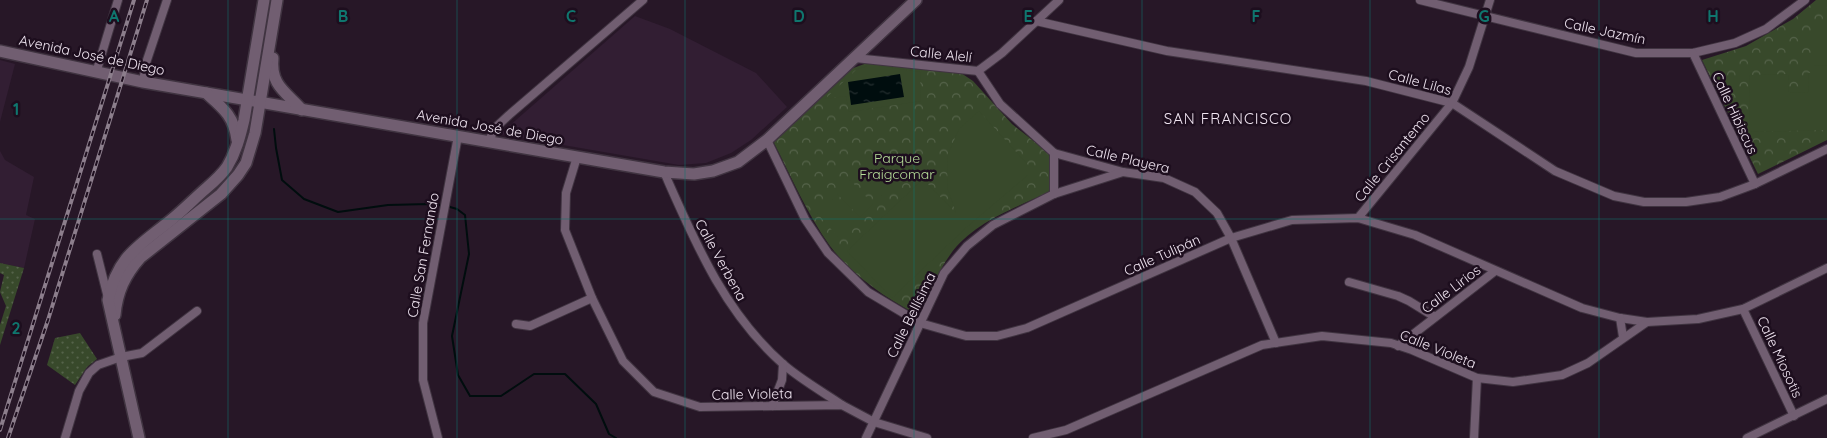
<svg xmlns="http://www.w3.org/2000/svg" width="1827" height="438" font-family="Quicksand,sans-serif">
  <defs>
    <pattern id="grass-dots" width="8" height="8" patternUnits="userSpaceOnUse" patternTransform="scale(1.25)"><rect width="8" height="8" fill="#38492b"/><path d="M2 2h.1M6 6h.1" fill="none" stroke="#55634a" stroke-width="1.8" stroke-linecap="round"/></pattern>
    <pattern id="park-crowns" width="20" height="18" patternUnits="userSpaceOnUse" patternTransform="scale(1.25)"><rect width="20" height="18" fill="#38492b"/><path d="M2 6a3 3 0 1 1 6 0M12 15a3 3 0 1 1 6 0" fill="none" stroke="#55634a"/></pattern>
    <pattern id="water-ripples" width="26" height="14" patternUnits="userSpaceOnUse" patternTransform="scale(1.25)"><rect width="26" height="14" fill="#000d0e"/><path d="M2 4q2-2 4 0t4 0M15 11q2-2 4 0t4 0" fill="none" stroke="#263031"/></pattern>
  </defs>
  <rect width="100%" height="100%" fill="#271727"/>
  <g fill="#321e33">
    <path d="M635,16L670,29L756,73L787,107L751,140L731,153L706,163L679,165L500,134Z"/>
    <path d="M0,60L15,64L0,122Z"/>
    <path d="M0,151L5,160L34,177L26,215L35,219L24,268L0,263Z"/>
  </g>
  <g fill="url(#grass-dots)">
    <path d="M0,263L24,268L0,345V325L6,306L0,292L4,275L0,273Z"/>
    <path d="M80,333L97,359L87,367L75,385L47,365L55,338Z"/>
  </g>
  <g fill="url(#park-crowns)">
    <path d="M1816,0H1827V140L1758,174L1702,60L1746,46L1793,19Z"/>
    <path d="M867,63L961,73L973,81L1012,124L1049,153L1051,159V189L1049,192C1015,208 972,223 950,255C938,271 931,292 922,310L914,313C883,296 852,275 830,246C807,214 791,176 773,141L848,70Z"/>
  </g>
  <g fill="#38492b">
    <path d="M1814,24H1827V65L1814,66Z"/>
    <path d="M867,66H879L920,72L921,101L849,112L846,96L825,99L856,70Z"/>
    <path d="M1808,73H1827V130L1750,132L1749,75L1788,74L1789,93L1809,92Z"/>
    <path d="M979,111L1028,165V175L968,226L892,298L847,251L923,179L956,213L947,187L948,154L959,129Z"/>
    <path d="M872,161L895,184L882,196L860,172Z"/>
    <path d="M850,180L873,204L860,217L837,194Z"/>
    <path d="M832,199L854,222L838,237L817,213Z"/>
  </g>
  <path fill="url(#water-ripples)" d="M900,74L904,97L851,105L848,82Z"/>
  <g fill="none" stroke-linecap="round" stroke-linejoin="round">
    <g stroke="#000d0e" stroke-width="2">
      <path d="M274,129L276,148L282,180L304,199L338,212L388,205L429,204L440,205"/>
      <path d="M450,207L457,209L465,215L469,254L452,336L458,375L470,396H501L534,374H565L596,404L609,434L616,438"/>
    </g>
    <g stroke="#403441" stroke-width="10">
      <g id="street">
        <path d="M1420,0L1636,53H1693L1735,43L1766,29L1805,0"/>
        <path d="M1036,21L1167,51L1366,81L1452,103L1555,171L1614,196L1644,202H1686L1720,197L1755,184L1827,149"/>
        <path d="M1693,53L1755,184"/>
        <path d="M855,58L978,71L1002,53L1059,0"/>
        <path d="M978,71L1000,104L1054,153L1123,172L1164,178L1195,192L1217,213L1231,238L1276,343"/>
        <path d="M96,73L118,0"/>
        <path d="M143,82L146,63L167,0"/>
        <path d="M767,140L805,219L828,253L868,292L920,323L966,336H997L1027,328L1231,238L1292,220L1358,218L1415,235L1582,308L1620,318L1647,322"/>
        <path d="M488,142L496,127L509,115L643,0"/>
        <path d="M1054,153V194"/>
        <path d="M577,157L566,193L565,230L592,298L623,361L654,392L700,407L842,405L874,422L927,438"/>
        <path d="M664,172C695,242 724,312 783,364C800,379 823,392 842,405"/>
        <path d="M1358,218L1452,103L1469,67L1490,0"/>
        <path d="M97,254L108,298"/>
        <path d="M1349,282L1398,296L1409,301L1435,317"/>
        <path d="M1743,309L1794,416"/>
        <path d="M1620,318L1623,337"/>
        <path d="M516,324L530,326L592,298"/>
        <path d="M1398,346L1495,271"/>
        <path d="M772,406L782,380L783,364"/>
        <path d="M65,438L79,391L89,373L98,365L121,357L142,353L197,311"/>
        <path d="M438,438L423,380V323L458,136"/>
        <path d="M866,438L944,273L967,246L993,225L1054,194L1123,172"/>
        <path d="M1033,438L1066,430L1262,345L1322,336L1391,343L1412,350L1477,378L1513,382L1562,375L1588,363L1647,322L1698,319L1743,309L1827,268"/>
        <path d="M1474,438L1477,378"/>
        <path d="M1747,438L1827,399"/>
      </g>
    </g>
    <g stroke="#403441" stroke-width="14">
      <g id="secondary">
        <path d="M0,51L143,82L664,172L694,174L713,171L738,162L767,140L916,0"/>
        <path d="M273,58C270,85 286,92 302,110"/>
        <path d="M206,93C223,108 234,116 237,140"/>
        <path d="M115,315C117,292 125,275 140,258L221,194L238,175L246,163L255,133L277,0"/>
        <path d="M139,438L108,300C118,255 138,247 171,220C182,211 192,201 202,192C211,184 220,177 227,167C236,152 240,137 244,120L264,0"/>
      </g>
    </g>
    <use href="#street" stroke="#715e71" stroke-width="8"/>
    <use href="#secondary" stroke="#715e71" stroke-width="11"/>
    <g stroke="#8c7e8c" stroke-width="4">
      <g id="rail">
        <path d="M0,430L134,0"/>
        <path d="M8,438L48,320L147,0"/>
      </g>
    </g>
    <use href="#rail" stroke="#1d0e1e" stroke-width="2" stroke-dasharray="5.5" stroke-linecap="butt"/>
  </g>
  <path fill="none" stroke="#0f766e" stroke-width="1" stroke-opacity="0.55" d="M228,0V438M457,0V438M685,0V438M914,0V438M1142,0V438M1370,0V438M1599,0V438M0,219H1827"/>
  <g text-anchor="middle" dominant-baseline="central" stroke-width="5" stroke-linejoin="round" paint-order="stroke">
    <g font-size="14" fill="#efe4f0" stroke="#1d0e1e">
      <text transform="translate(1605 31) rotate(12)">Calle Jazmín</text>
      <text transform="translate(941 54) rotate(6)">Calle Alelí</text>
      <text transform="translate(92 55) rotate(12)">Avenida José de Diego</text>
      <text transform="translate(1420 82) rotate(15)">Calle Lilas</text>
      <text transform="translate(1735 113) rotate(65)">Calle Hibiscus</text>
      <text transform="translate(490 127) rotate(10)">Avenida José de Diego</text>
      <text transform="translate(1392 157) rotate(-51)">Calle Crisantemo</text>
      <text transform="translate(1128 159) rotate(13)">Calle Playera</text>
      <text transform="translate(423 255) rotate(-80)">Calle San Fernando</text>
      <text transform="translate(1162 255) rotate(-24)">Calle Tulipán</text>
      <text transform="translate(721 260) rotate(61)">Calle Verbena</text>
      <text transform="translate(1451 289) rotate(-37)">Calle Lirios</text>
      <text transform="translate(911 315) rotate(-64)">Calle Bellísima</text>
      <text transform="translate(1438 349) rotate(22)">Calle Violeta</text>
      <text transform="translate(1780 357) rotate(65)">Calle Miosotis</text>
      <text transform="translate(752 394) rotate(-1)">Calle Violeta</text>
    </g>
    <g font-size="14" fill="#b7df9a" stroke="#1d0e1e">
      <text x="897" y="158">Parque<tspan x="897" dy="16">Fraigcomar</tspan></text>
    </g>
    <g font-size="15" letter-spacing="1" fill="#efe4f0" stroke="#1d0e1e">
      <text x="1228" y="118">SAN FRANCISCO</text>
    </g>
  </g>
  <g font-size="16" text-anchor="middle" font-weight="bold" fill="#0f766e" stroke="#1d0e1e" stroke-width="5" stroke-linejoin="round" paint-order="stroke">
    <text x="114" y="22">A</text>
    <text x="343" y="22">B</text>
    <text x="571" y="22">C</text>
    <text x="799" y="22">D</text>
    <text x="1028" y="22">E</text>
    <text x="1256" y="22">F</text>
    <text x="1484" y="22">G</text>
    <text x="1713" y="22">H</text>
    <text x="16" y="115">1</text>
    <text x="16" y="334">2</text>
  </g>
</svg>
